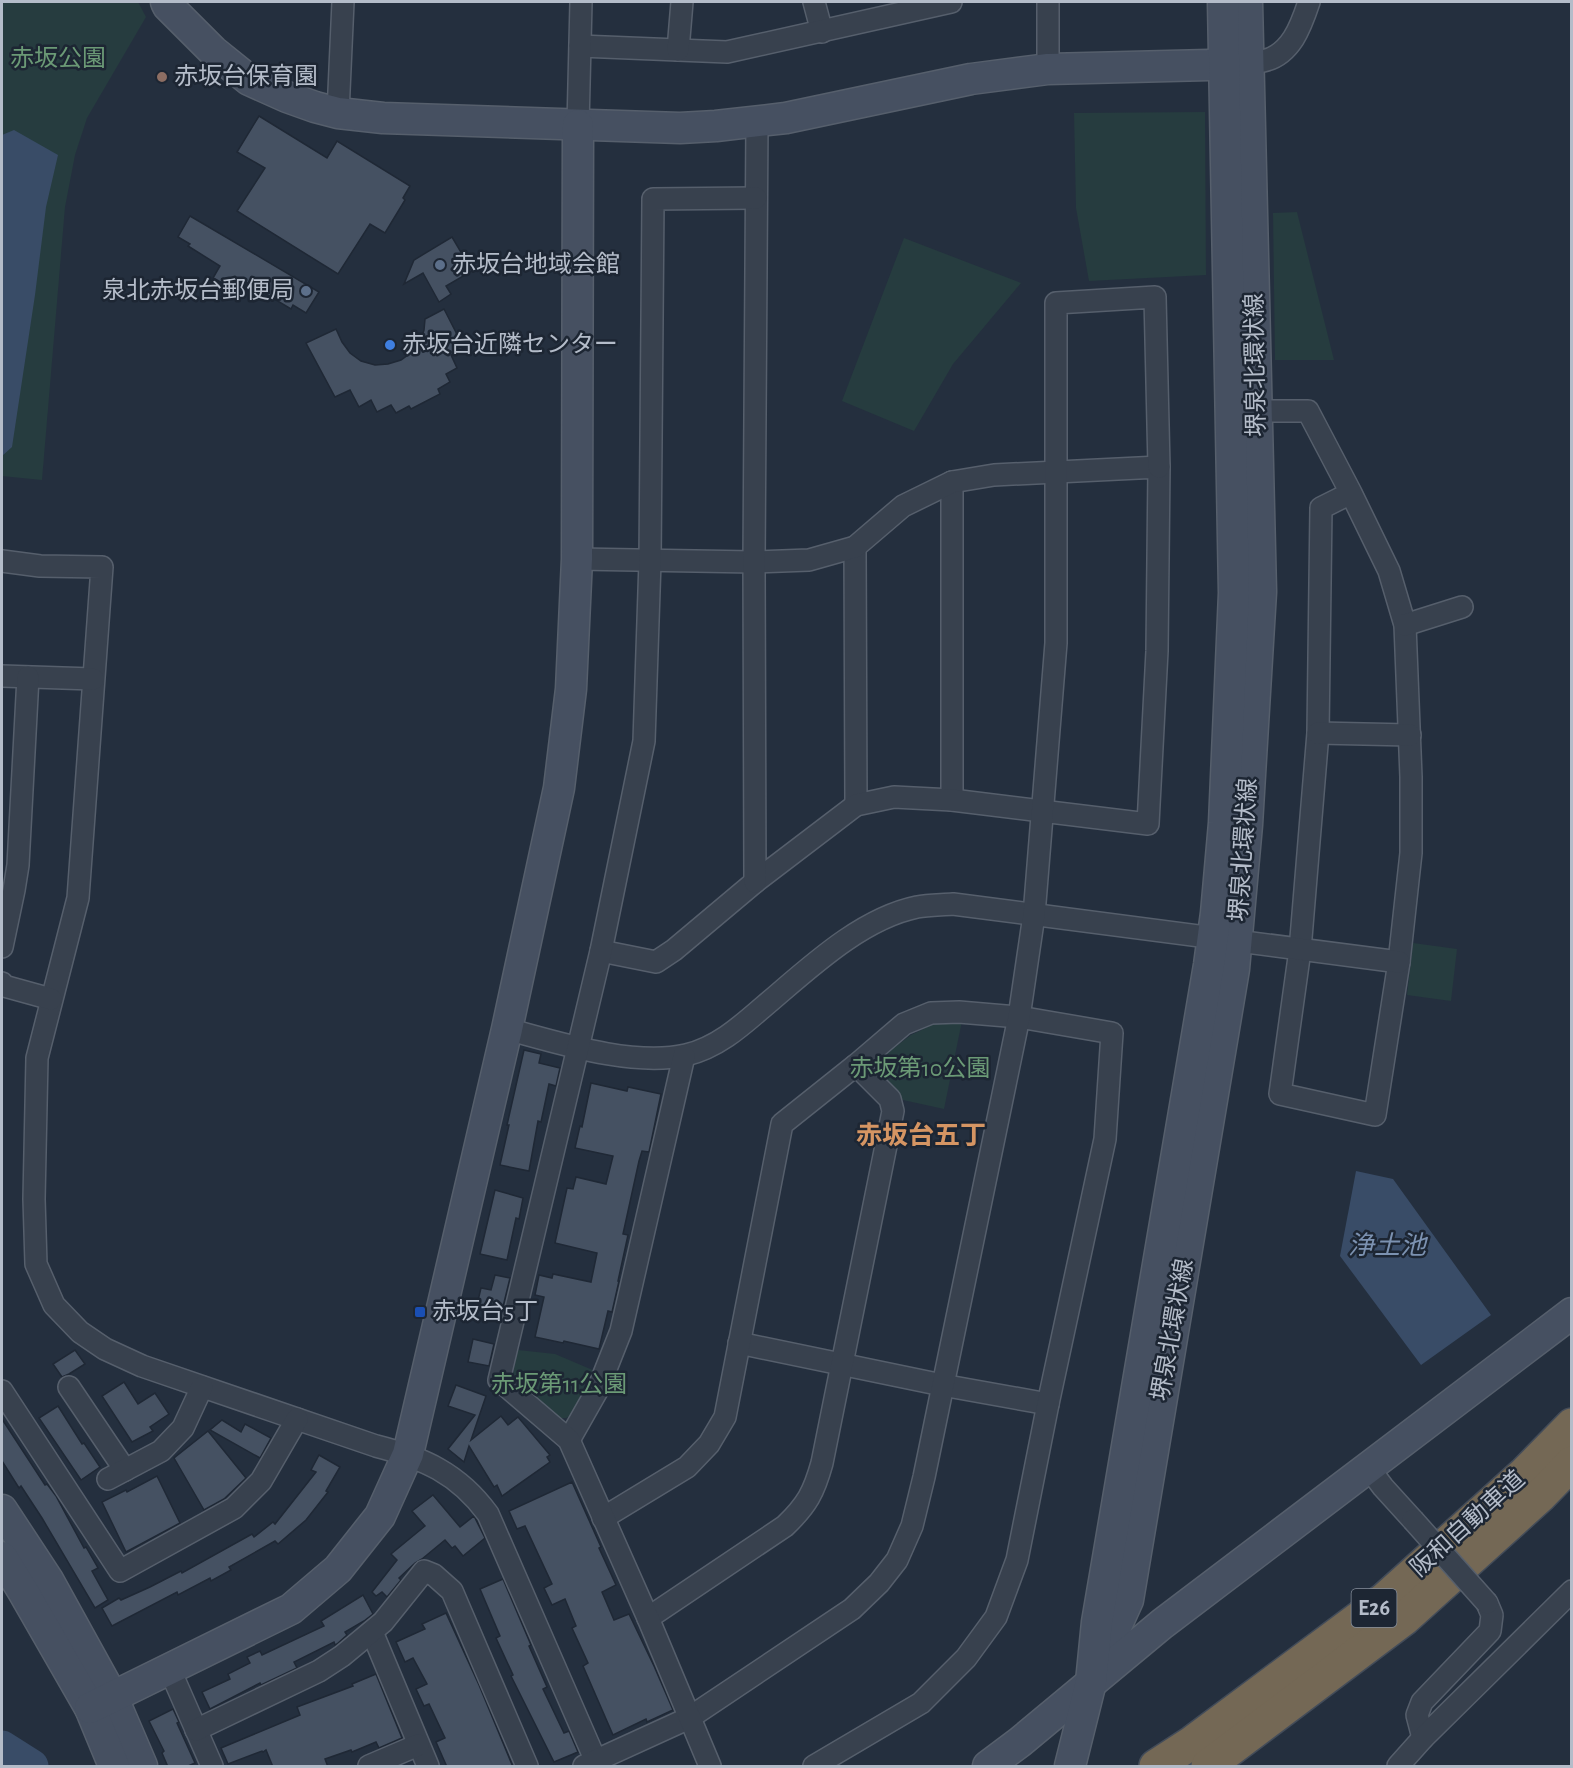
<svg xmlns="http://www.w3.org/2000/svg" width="1573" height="1768" font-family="'Alegreya Sans','Noto Sans JP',sans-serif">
  <rect width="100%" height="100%" fill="#242f3e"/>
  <g fill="#263c3f">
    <path d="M2,2H138L146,17L87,118L75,155L65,207L42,480L2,476Z"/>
    <path d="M1205,112L1206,275L1089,281L1076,208L1074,113Z"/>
    <path d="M1297,212L1334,360H1275L1273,213Z"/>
    <path d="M904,238L1021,283L953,364L914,431L842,401Z"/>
    <path d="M1413,943L1457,949L1451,1001L1407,995Z"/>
    <path d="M952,1021H962L944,1109L903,1100L881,1072L880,1064L882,1057L911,1035L932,1025Z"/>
    <path d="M518,1350L555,1354L595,1371L572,1415L566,1418H560L516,1382L513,1372Z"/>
  </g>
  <g fill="#394c67">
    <path d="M14,130L58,155L46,207L35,295L12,447L2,456V135Z"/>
    <path d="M1356,1171L1393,1179L1491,1315L1421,1365L1340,1256Z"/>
  </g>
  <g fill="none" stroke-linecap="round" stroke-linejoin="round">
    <path stroke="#394c67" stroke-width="33" d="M2,1747L32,1766"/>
  </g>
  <g fill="#455162" stroke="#1f2835" stroke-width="1.5">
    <path d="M259,116L327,158L337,141L410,186L403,198L405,200L385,233L370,224L338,274L237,211L265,168L237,152Z"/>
    <path d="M190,216L319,292L306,313L293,305L291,309L239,278L232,288L213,278L220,266L188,246L190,244L178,237Z"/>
    <path d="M452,237L472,271L446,286L451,294L439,302L423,273L404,284L414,260Z"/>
    <path d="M444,309L464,348L451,355L457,368L446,374L450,382L438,389L440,394L411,409L409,406L396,413L391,405L377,412L371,400L359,407L350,390L335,397L306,343L336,329L342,342L350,353L361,361L375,365L388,364L401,360L412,352L420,342L424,330L425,319Z"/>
    <path d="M524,1050L541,1054L539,1063L560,1068L556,1086L549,1084L541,1122L538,1121L529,1171L500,1165L509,1125H507Z"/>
    <path d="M591,1083L627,1091L628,1087L661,1094L649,1152L642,1151L639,1161L623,1234L628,1235L618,1281H619L612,1312L608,1311L599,1349L564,1341L563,1343L535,1337L544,1297L535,1295L539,1275L552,1278L553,1274L591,1282L597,1253L555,1243L567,1188L573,1189L576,1177L606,1184L613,1156L575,1148L580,1126L582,1127Z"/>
    <path d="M495,1190L523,1198L519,1219L516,1218L507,1260L480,1254Z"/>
    <path d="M495,1275L510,1278L501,1315L476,1309L481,1288L491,1290Z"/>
    <path d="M473,1339L494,1344L489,1366L468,1362Z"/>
    <path d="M75,1350L85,1364L69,1374L62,1377L53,1364Z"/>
    <path d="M124,1382L138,1404L155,1393L169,1414L150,1427L153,1431L132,1442L102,1396Z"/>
    <path d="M456,1385L486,1396L471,1440L501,1416L508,1425L518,1417L550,1455L547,1457L550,1462L502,1496L497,1485L494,1487L469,1446L464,1462L448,1449L475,1415L448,1406Z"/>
    <path d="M58,1406L82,1444L84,1443L100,1467L81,1480L39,1418Z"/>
    <path d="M2,1419L45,1485L47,1484L56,1496L84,1548L86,1547L98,1568L92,1571L108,1600L95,1608L42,1518L21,1486L19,1488L2,1461Z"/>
    <path d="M222,1420L241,1432L245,1424L271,1438L260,1458L210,1430Z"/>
    <path d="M208,1431L246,1478L224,1499L204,1510L174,1458Z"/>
    <path d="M319,1455L340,1467L326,1491L328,1492L306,1520L278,1544L275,1541L229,1567L231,1570L211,1581L210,1578L178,1595L177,1592L112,1626L102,1608L119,1598L121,1600L150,1587L181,1571L182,1573L252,1534L254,1537L273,1522L275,1524L316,1472L311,1470Z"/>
    <path d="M157,1476L180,1523L126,1552L102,1502L126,1490L127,1492Z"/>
    <path d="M572,1482L601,1547L599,1548L616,1585L602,1592L614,1620L629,1614L654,1666L673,1710L647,1722L646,1719L613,1735L583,1666L588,1663L572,1628L576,1626L565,1599L552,1605L544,1588L552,1584L525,1526L517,1529L509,1511Z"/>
    <path d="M433,1495L460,1527L474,1516L485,1538L463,1556L455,1546L452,1548L445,1540L422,1559L415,1563L399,1578L401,1580L387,1597L382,1592L376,1596L372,1592L397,1560L391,1554L425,1526L412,1511Z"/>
    <path d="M503,1579L531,1645L529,1646L547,1687L543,1689L564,1733L569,1731L578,1752L554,1762L511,1676L513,1675L496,1638L500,1636L480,1589Z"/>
    <path d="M363,1595L373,1614L364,1621L345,1632L347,1635L337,1644L335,1645L334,1642L294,1662L297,1668L261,1685L260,1683L210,1709L202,1692L230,1679L228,1674L250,1663L247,1657L260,1651L262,1655L324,1626L321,1621Z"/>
    <path d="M446,1613L479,1685L513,1767H447L436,1742L445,1738L429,1704L424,1706L416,1689L427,1684L413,1658L405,1662L396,1642L425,1629L422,1624Z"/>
    <path d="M376,1674L402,1738L379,1748L376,1742L352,1752L351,1750L325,1759L328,1767H273L266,1750L263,1752L262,1751L228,1764L221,1748L300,1715L297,1707L353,1686L352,1684Z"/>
    <path d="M173,1709L179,1722L177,1723L195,1763L186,1767H168L162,1753L164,1751L149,1721Z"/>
  </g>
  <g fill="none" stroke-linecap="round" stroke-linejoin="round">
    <g stroke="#565f6c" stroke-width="24">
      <g id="street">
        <path d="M814,2L822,32"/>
        <path d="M1048,2V69"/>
        <path d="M580,46L727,52L951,2"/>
        <path d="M678,50L682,2"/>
        <path d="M1234,63C1243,63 1254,63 1263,61C1291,55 1301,26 1309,2"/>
        <path d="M338,113L343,2"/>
        <path d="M578,125L581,2"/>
        <path d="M1258,411H1308L1351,493L1389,571L1405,625L1411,777V853L1399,962L1375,1115L1280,1094L1300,950L1318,733L1321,508L1351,493"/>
        <path d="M952,482V800"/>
        <path d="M855,547L856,805"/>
        <path d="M577,559L754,562L809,560L855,547L903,506L952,482L994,475L1159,467L1157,651L1148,824L952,800L894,797L856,805L755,882L674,950L656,962L601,951"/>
        <path d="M2,561L40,566L102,567L78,898L37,1058L34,1199L36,1264L54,1305L80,1332L105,1349L142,1366L376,1446C423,1458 458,1473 488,1514L598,1766"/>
        <path d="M1405,625L1462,607"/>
        <path d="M2,676L93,679"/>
        <path d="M1318,733L1410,735"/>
        <path d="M755,882L754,562L757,122"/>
        <path d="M2,947L14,890L18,865L28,677"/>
        <path d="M2,983L4,986L51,999"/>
        <path d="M507,1029C559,1043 633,1067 686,1055C716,1048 739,1028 762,1008C806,971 859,919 917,907C928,905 941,905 953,904L1399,962"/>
        <path d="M739,1343L942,1385L1048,1404"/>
        <path d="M69,1387L125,1470"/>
        <path d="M2,1391L120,1571L234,1508L261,1481L297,1419"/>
        <path d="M569,1440L598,1389L621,1331L684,1056"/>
        <path d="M1368,1467L1383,1487L1413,1520"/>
        <path d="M108,1479L161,1451L183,1428L202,1387"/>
        <path d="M603,1518L687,1467L709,1444L725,1417L782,1124L856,1065L904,1024L931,1013L959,1012L1019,1017L1112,1033L1105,1139L1048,1404L1017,1560L996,1617L966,1658L921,1703L814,1766"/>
        <path d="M648,1618L785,1526C807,1505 814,1492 822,1463L893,1111L890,1099L856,1065"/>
        <path d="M372,1632L428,1766"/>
        <path d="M170,1670L212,1766"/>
        <path d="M196,1730L319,1671L342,1656L383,1622L424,1571L434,1575L452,1591L527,1766"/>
        <path d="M1423,1738L1417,1715L1422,1702L1490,1631L1492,1615L1487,1603"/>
        <path d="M369,1766L418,1745"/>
        <path d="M584,1766L689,1718L852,1609L879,1583L897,1560L912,1526L924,1477L1019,1017L1034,915L1056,643V303L1155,297L1159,467"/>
        <path d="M710,1766L648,1618L569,1440L499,1380L601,951L644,741L650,561L653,199L756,198"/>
        <path d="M1398,1766L1423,1738L1572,1591"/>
      </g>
    </g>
    <g stroke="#565f6c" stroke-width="33">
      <g id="secondary">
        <path d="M166,2L168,6L213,51L249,80L287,97L315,107L338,113L383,118L680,128L716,126L786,118L971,79L1048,69L1209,65L1225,63"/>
        <path d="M2,1510L48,1580L112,1696L142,1766"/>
        <path d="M2,1557L24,1593L90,1708L114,1766"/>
        <path d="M1101,1660L1128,1600L1234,969L1247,825L1261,592L1247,2"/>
        <path d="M90,1708L291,1609L338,1569L380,1516L408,1454L507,1029L559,788L571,689L577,559L578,125"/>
        <path d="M988,1766L1020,1742L1162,1624L1572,1313"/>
        <path d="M1070,1766L1091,1682L1097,1622L1209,965L1216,913L1224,823L1234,593L1223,2"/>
      </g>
    </g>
    <g stroke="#434c59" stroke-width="36">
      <g id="highway">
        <path d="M1156,1766L1193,1742L1385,1599L1524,1474L1572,1425"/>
        <path d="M1208,1766L1405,1618L1540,1496L1572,1463"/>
      </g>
    </g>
    <use href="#street" stroke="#38414e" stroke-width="21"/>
    <use href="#secondary" stroke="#465061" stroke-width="30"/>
    <use href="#highway" stroke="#746855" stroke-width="33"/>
    <g stroke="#565f6c" stroke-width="24" stroke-linecap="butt">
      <path id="street-bridge" d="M1413,1520L1487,1603"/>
    </g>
    <use href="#street-bridge" stroke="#38414e" stroke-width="21"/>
  </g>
  <circle fill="#8d6e63" stroke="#1d2633" stroke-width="2" cx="162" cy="77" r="6"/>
  <g fill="#5c6f8a" stroke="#1d2633" stroke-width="2">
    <circle cx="440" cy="265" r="6"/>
    <circle cx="306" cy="291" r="6"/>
  </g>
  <circle fill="#3f7fe0" stroke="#1d2633" stroke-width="2" cx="390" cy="345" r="6"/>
  <rect fill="#1a4fb4" stroke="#1d2633" stroke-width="2" x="414" y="1306" width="12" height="12" rx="3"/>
  <g text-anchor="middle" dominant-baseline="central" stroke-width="5" stroke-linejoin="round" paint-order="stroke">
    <rect fill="#1d2633" stroke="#878f9c" stroke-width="1.5" x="1351.5" y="1589" width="45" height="38" rx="4.5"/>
    <g font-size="22" font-weight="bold" fill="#b4bcc9">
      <text x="1374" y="1608">E26</text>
    </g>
    <g font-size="24" fill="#6b9a76" stroke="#1d2633">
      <text x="58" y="59">赤坂公園</text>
      <text x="920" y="1069">赤坂第10公園</text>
      <text x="559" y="1385">赤坂第11公園</text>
    </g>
    <g font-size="24" fill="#b4bcc9" stroke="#1d2633" text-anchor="start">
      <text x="174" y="77">赤坂台保育園</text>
      <text x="452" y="265">赤坂台地域会館</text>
      <text x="294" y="291" text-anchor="end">泉北赤坂台郵便局</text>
      <text x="402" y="345">赤坂台近隣センター</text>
      <text x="432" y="1312">赤坂台5丁</text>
    </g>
    <g font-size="24" fill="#b4bcc9" stroke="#1d2633">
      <text transform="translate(1256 365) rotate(-91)">堺泉北環状線</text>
      <text transform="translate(1244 850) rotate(-86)">堺泉北環状線</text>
      <text transform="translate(1173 1330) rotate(-80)">堺泉北環状線</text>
      <text transform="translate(1468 1524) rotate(-42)">阪和自動車道</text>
    </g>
    <g font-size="26" font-weight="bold" fill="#d59563" stroke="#1d2633">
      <text x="921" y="1136">赤坂台五丁</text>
    </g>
    <g font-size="26" font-style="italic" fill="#7c92b1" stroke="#1d2633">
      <text x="1387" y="1246">浄土池</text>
    </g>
  </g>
  <rect width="1573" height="1768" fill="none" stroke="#b4bcc9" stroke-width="6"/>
</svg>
